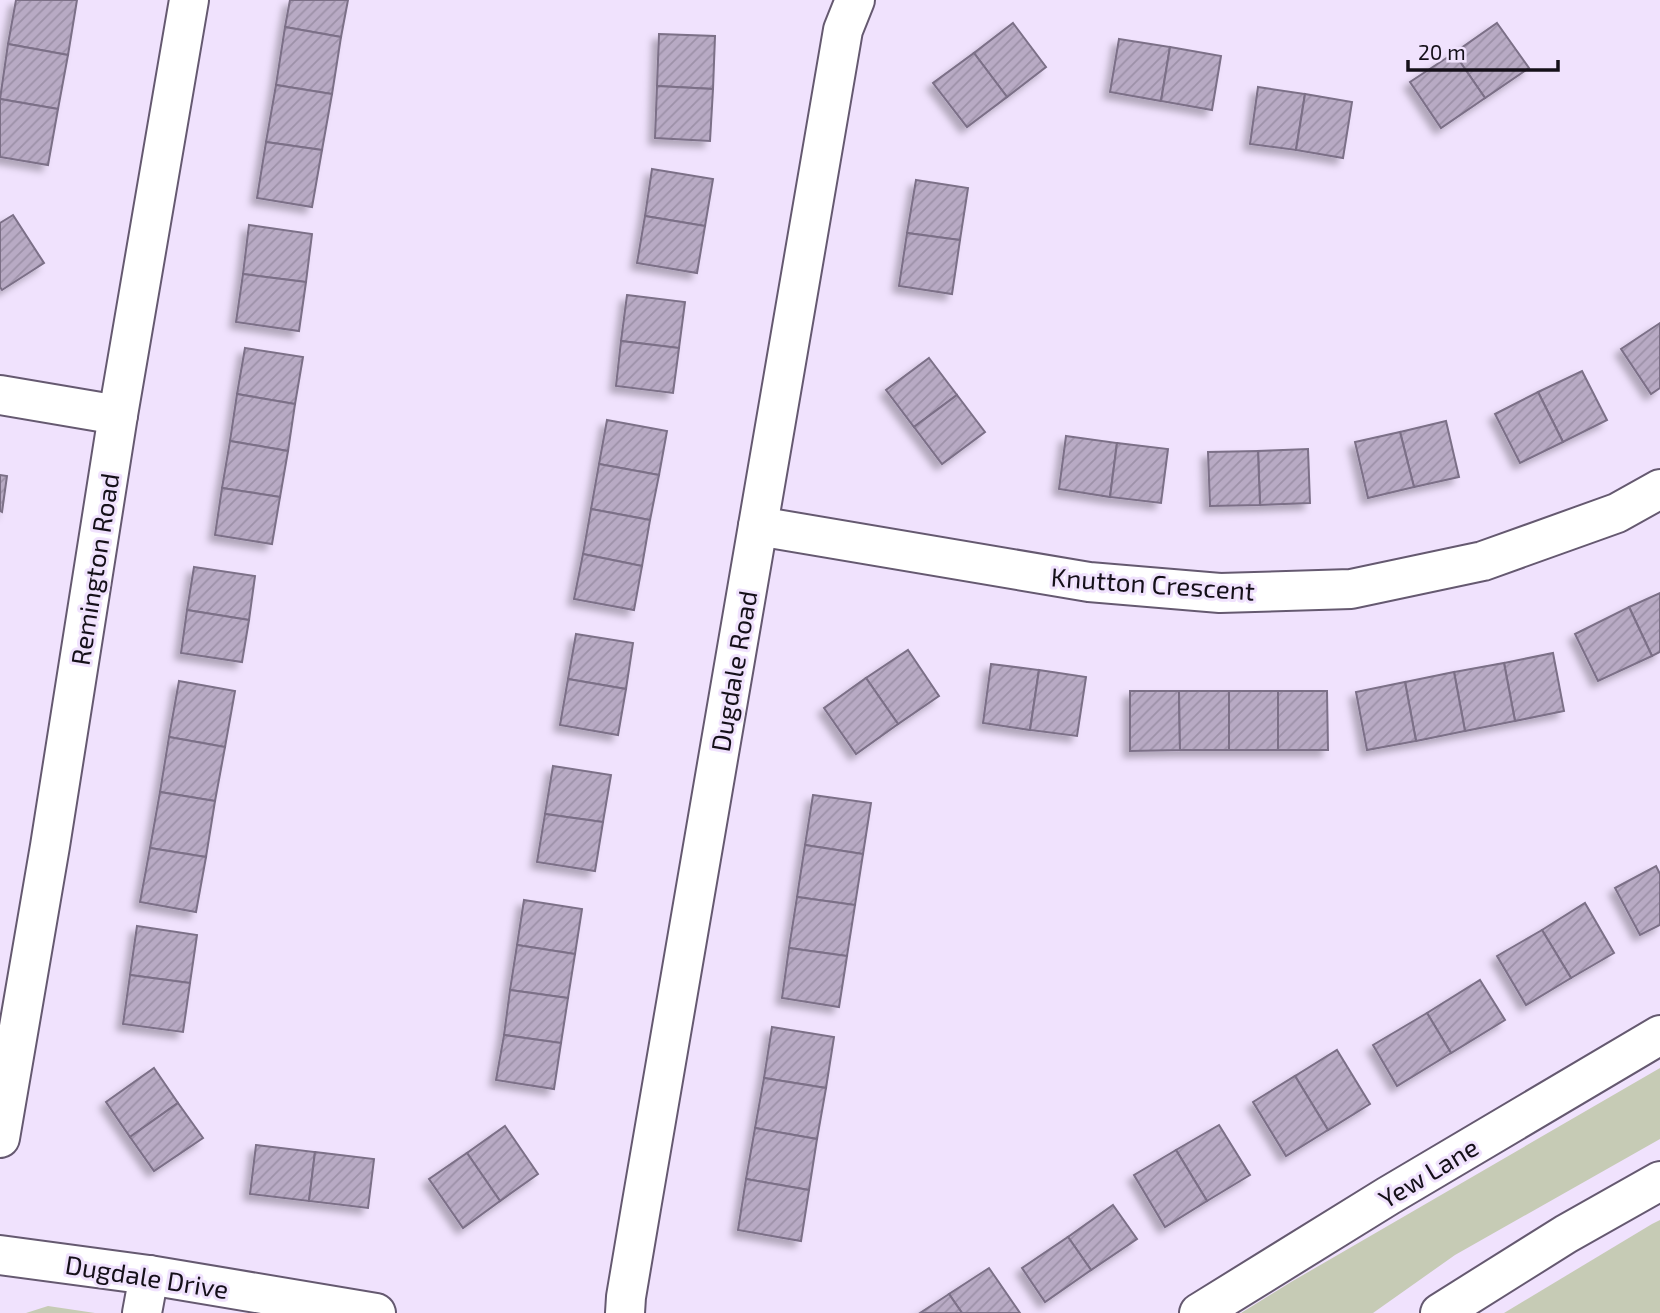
<svg xmlns="http://www.w3.org/2000/svg" width="1660" height="1313" font-family="'Exo 2',sans-serif">
  <defs>
    <pattern id="building-hatch" width="6" height="6" patternUnits="userSpaceOnUse" patternTransform="scale(1.75)"><rect width="6" height="6" fill="#b8aac4"/><path d="M-1 1l2-2M0 6l6-6M5 7l2-2" fill="none" stroke="#9d91a8"/></pattern>
    <filter id="shadow"><feDropShadow dx="-6" dy="6" stdDeviation="3.5" flood-color="#0004"/></filter>
  </defs>
  <rect width="100%" height="100%" fill="#f0e2fd"/>
  <g fill="#c6cbb5">
    <path d="M1660,1068V1139L1455,1255L1373,1313H1241L1291,1282Z"/>
    <path d="M1660,1220V1313H1504L1652,1224Z"/>
    <path d="M48,1306L95,1313H26Z"/>
  </g>
  <g fill="url(#building-hatch)" stroke="#7b6f87" stroke-width="2" filter="url(#shadow)">
    <path d="M16,0H77L68,55L8,44Z"/>
    <path d="M290,0H348L341,37L285,27Z"/>
    <path d="M1013,23L1046,67L1007,97L974,53Z"/>
    <path d="M1497,23L1529,68L1485,98L1454,53Z"/>
    <path d="M285,27L341,37L332,94L276,85Z"/>
    <path d="M659,34L715,36L713,89L657,86Z"/>
    <path d="M1119,39L1170,47L1161,101L1110,92Z"/>
    <path d="M8,44L68,55L58,109L0,99Z"/>
    <path d="M1170,47L1221,56L1212,110L1161,101Z"/>
    <path d="M974,53L1007,97L967,127L933,83Z"/>
    <path d="M1454,53L1485,98L1441,128L1410,82Z"/>
    <path d="M276,85L332,94L322,150L266,142Z"/>
    <path d="M657,86L713,89L710,141L655,138Z"/>
    <path d="M1258,87L1305,94L1296,150L1250,144Z"/>
    <path d="M1305,94L1352,102L1343,158L1296,150Z"/>
    <path d="M0,99L58,109L48,165L0,157Z"/>
    <path d="M266,142L322,150L312,207L257,198Z"/>
    <path d="M652,169L713,179L705,226L645,216Z"/>
    <path d="M916,180L968,188L960,240L907,233Z"/>
    <path d="M13,215L44,263L2,290L0,287V223Z"/>
    <path d="M645,216L705,226L697,273L637,263Z"/>
    <path d="M249,225L312,234L306,282L243,274Z"/>
    <path d="M907,233L960,240L952,294L899,286Z"/>
    <path d="M243,274L306,282L299,331L236,322Z"/>
    <path d="M627,295L685,302L679,348L621,341Z"/>
    <path d="M1660,323V388L1651,394L1621,349Z"/>
    <path d="M621,341L679,348L673,393L616,386Z"/>
    <path d="M245,348L303,357L295,404L237,394Z"/>
    <path d="M929,358L957,395L914,427L886,390Z"/>
    <path d="M1582,371L1607,420L1563,442L1538,392Z"/>
    <path d="M1538,392L1563,442L1520,463L1495,414Z"/>
    <path d="M237,394L295,404L288,451L230,441Z"/>
    <path d="M957,395L985,432L942,464L914,427Z"/>
    <path d="M607,420L667,431L659,475L599,464Z"/>
    <path d="M1446,421L1459,477L1414,487L1400,432Z"/>
    <path d="M1400,432L1414,487L1368,498L1355,442Z"/>
    <path d="M1066,436L1117,443L1110,497L1059,489Z"/>
    <path d="M230,441L288,451L280,497L222,488Z"/>
    <path d="M1117,443L1168,449L1161,503L1110,497Z"/>
    <path d="M1308,449L1310,503L1260,505L1258,451Z"/>
    <path d="M1258,451L1260,505L1210,506L1208,452Z"/>
    <path d="M599,464L659,475L650,520L591,509Z"/>
    <path d="M0,475L7,476L2,512L0,511Z"/>
    <path d="M222,488L280,497L272,544L215,535Z"/>
    <path d="M591,509L650,520L642,566L583,554Z"/>
    <path d="M583,554L642,566L634,610L574,599Z"/>
    <path d="M194,567L255,576L249,620L187,610Z"/>
    <path d="M1660,593V652L1652,656L1629,607Z"/>
    <path d="M1629,607L1652,656L1598,681L1575,634Z"/>
    <path d="M187,610L249,620L242,662L181,653Z"/>
    <path d="M576,634L633,643L626,689L568,679Z"/>
    <path d="M908,650L939,696L898,724L866,678Z"/>
    <path d="M1553,653L1564,711L1515,721L1504,663Z"/>
    <path d="M1504,663L1515,721L1465,731L1454,672Z"/>
    <path d="M991,664L1039,670L1030,730L983,723Z"/>
    <path d="M1039,670L1086,677L1077,736L1030,730Z"/>
    <path d="M1454,672L1465,731L1416,741L1405,682Z"/>
    <path d="M866,678L898,724L856,754L824,708Z"/>
    <path d="M568,679L626,689L618,735L560,725Z"/>
    <path d="M179,681L235,691L225,747L169,737Z"/>
    <path d="M1405,682L1416,741L1367,750L1356,692Z"/>
    <path d="M1130,691H1179L1180,750L1130,751Z"/>
    <path d="M1179,691H1229V750H1180Z"/>
    <rect x="1229" y="691" width="49" height="59"/>
    <path d="M1278,691H1327L1328,750H1278Z"/>
    <path d="M169,737L225,747L215,801L160,792Z"/>
    <path d="M553,766L611,775L603,822L545,814Z"/>
    <path d="M160,792L215,801L206,857L150,848Z"/>
    <path d="M813,795L871,803L863,854L805,845Z"/>
    <path d="M545,814L603,822L595,871L537,862Z"/>
    <path d="M805,845L863,854L855,905L797,897Z"/>
    <path d="M150,848L206,857L196,912L140,902Z"/>
    <path d="M1656,866L1660,874V925L1640,935L1615,888Z"/>
    <path d="M797,897L855,905L847,956L789,948Z"/>
    <path d="M524,900L582,909L575,954L517,945Z"/>
    <path d="M1585,903L1614,953L1571,978L1542,930Z"/>
    <path d="M137,926L197,935L190,983L130,975Z"/>
    <path d="M1542,930L1571,978L1526,1005L1497,956Z"/>
    <path d="M517,945L575,954L568,998L510,990Z"/>
    <path d="M789,948L847,956L839,1007L782,998Z"/>
    <path d="M130,975L190,983L183,1032L123,1024Z"/>
    <path d="M1480,980L1505,1020L1451,1053L1427,1013Z"/>
    <path d="M510,990L568,998L561,1043L504,1035Z"/>
    <path d="M1427,1013L1451,1053L1397,1086L1373,1045Z"/>
    <path d="M772,1027L834,1037L826,1088L764,1078Z"/>
    <path d="M504,1035L561,1043L554,1089L496,1080Z"/>
    <path d="M1337,1050L1370,1104L1328,1130L1295,1076Z"/>
    <path d="M154,1068L178,1103L130,1137L106,1102Z"/>
    <path d="M1295,1076L1328,1130L1286,1156L1253,1102Z"/>
    <path d="M764,1078L826,1088L817,1139L755,1128Z"/>
    <path d="M178,1103L203,1138L154,1171L130,1137Z"/>
    <path d="M1219,1125L1250,1175L1207,1201L1176,1150Z"/>
    <path d="M505,1126L538,1174L500,1201L467,1153Z"/>
    <path d="M755,1128L817,1139L809,1190L746,1179Z"/>
    <path d="M256,1145L315,1152L309,1201L250,1194Z"/>
    <path d="M1176,1150L1207,1201L1165,1227L1134,1175Z"/>
    <path d="M315,1152L374,1159L368,1208L309,1201Z"/>
    <path d="M467,1153L500,1201L463,1228L429,1179Z"/>
    <path d="M746,1179L809,1190L801,1241L738,1230Z"/>
    <path d="M1113,1205L1137,1239L1091,1270L1068,1237Z"/>
    <path d="M1068,1237L1091,1270L1045,1302L1022,1268Z"/>
    <path d="M989,1268L1020,1313H962L949,1294Z"/>
    <path d="M949,1294L962,1313H920Z"/>
  </g>
  <g fill="none" stroke-linecap="round" stroke-linejoin="round">
    <g stroke="#655970" stroke-width="42">
      <g id="minor">
        <path d="M0,395L118,415"/>
        <path d="M758,526L1089,582L1220,593L1351,589L1483,561L1617,513L1660,489"/>
        <path d="M0,1138L50,846L118,415L189,0"/>
        <path d="M0,1255L149,1275L376,1313"/>
        <path d="M142,1313L149,1275"/>
        <path d="M625,1313L626,1297L641,1208L843,30L855,0"/>
        <path d="M1199,1313L1388,1196L1660,1035"/>
      </g>
    </g>
    <g stroke="#655970" stroke-width="42">
      <path id="major" d="M1440,1313L1566,1234L1660,1181"/>
    </g>
    <use href="#minor" stroke="#fff" stroke-width="38"/>
    <use href="#major" stroke="#fff" stroke-width="38"/>
  </g>
  <g text-anchor="middle" dominant-baseline="central" stroke-width="6" stroke-linejoin="round" paint-order="stroke">
    <g font-size="26" fill="#151019" stroke="#f0e2fd">
      <text transform="translate(94 569) rotate(-81)">Remington Road</text>
      <text transform="translate(1153 583) rotate(4)">Knutton Crescent</text>
      <text transform="translate(733 671) rotate(-80)">Dugdale Road</text>
      <text transform="translate(1428 1172) rotate(-31)">Yew Lane</text>
      <text transform="translate(147 1276) rotate(9)">Dugdale Drive</text>
    </g>
  </g>
  <path d="M1408 60v10h150v-10" fill="none" stroke="#151019" stroke-width="3.5"/>
  <text x="1418" y="60" font-size="21" fill="#151019" stroke="#f0e2fd" stroke-width="5" paint-order="stroke">20 m</text>
</svg>
